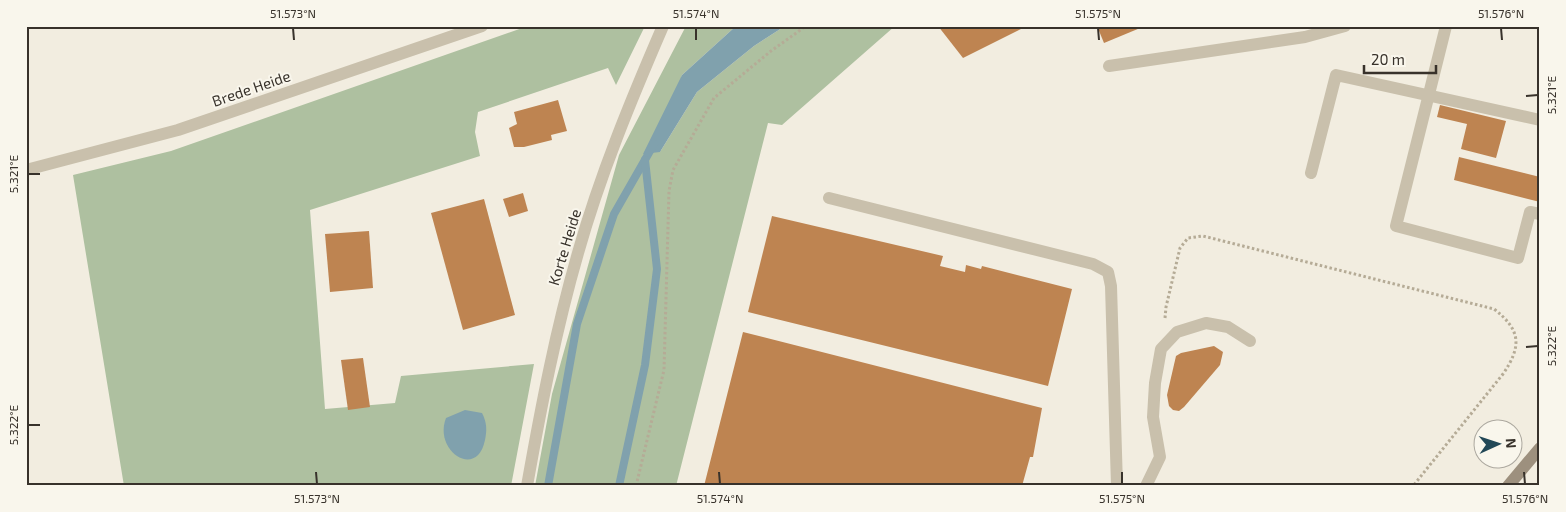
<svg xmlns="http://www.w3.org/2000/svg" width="1566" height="512" font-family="'Exo 2',sans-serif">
  <rect width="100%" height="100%" fill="#f2ede0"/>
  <g fill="#aec0a0">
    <path d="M528,26H645L616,85L608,68L478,112L475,132L480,156L310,210L325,409L395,403L401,376L534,364L511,486H124L73,175L171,151Z"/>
    <path d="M686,26H736L682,75L660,152L697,92L754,46L785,26H895L782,125L768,123L676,486H535L552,394L619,155Z"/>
  </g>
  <g fill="#80a1ad">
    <path d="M736,26H785L754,46L697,92L660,152L643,154L682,75Z"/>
    <path d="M465,410L482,413C487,423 487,430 485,440C477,480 433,451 446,418Z"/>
  </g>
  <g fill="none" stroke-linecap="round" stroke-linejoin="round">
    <g stroke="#80a1ad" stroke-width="8">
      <path d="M548,486L577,324L614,214L654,144"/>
      <path d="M619,486L645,365L657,269L645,160"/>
    </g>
  </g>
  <g fill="#be8451">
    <path d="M938,26H1027L963,58Z"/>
    <path d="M1097,26H1145L1104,43Z"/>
    <path d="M558,100L567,131L551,135L552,140L524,147H514L509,128L517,124L514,112Z"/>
    <path d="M1440,105L1506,121L1496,158L1461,149L1467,124L1437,117Z"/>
    <path d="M1459,157L1540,177V202L1454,180Z"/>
    <path d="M523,193L528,211L509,217L503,199Z"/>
    <path d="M484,199L515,315L463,330L431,213Z"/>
    <path d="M772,216L943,256L940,266L965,272L966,265L981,269L982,266L1072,289L1048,386L748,312Z"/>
    <path d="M369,231L373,288L330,292L325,234Z"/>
    <path d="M743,332L1042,408L1033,457H1030L1022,486H704Z"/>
    <path d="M1214,346L1223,352L1220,365L1184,407L1179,411L1173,410L1169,406L1167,395L1176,356L1181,353Z"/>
    <path d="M363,358L370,407L348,410L341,360Z"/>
  </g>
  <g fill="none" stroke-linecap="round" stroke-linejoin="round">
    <g stroke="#b5ab96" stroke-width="3" stroke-dasharray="2.5 2.5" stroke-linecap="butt">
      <path d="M1165,318L1166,307L1180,248L1188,238L1203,236L1494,309C1521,330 1522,346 1503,374L1413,486"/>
      <path d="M636,486L664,370L669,191L673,170L714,98L771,51L806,26"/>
    </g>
    <g stroke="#c9c0ac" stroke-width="12">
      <path d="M1446,26L1396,226L1518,258L1530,212L1540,214"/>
      <path d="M1311,173L1336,75L1540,120"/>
      <path d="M829,198L1093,264L1108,272L1111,286L1117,486"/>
      <path d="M1146,486L1160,457L1153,417L1155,383L1161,349L1177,332L1206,323L1228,327L1250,341"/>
    </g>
    <g stroke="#c9c0ac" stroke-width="12">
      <path d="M1109,66L1305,37L1345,26"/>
      <path d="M26,170L178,130L482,26"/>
      <path d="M527,486C541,407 556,329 578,253C600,175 631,100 663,26"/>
    </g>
    <path stroke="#9d907e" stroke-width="12" d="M1508,486L1540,448"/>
  </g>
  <path fill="none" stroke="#38322b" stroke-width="2" d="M293,28L294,40M696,28V40M1098,28L1099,40M1501,28L1502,40M1526,96L1538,95M28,174H40M1526,347L1538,346M28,425H40M316,472L317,484M719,472L720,484M1122,472V484M1524,472L1525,484"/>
  <g text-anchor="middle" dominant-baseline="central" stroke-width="4" stroke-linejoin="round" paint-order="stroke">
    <g font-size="15" fill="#38322b" stroke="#f9f6ec">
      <text transform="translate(251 88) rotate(-19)">Brede Heide</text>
      <text transform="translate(564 247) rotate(-73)">Korte Heide</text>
    </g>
  </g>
  <rect width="1566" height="512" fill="none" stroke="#f9f6ec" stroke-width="55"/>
  <g transform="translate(1498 444) rotate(87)"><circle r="24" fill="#f9f6ec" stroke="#aca89f"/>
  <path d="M0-4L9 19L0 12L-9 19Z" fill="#224857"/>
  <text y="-8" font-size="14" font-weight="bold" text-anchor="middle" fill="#38322b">N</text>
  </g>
  <path d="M1364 65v8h72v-8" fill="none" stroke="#38322b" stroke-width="2.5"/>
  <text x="1371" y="65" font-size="15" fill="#38322b" stroke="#f9f6ec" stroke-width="4" paint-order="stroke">20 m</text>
  <rect x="28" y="28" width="1510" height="456" fill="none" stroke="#38322b" stroke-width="2"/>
  <g font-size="12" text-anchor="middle" fill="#38322b">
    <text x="293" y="18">51.573°N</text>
    <text x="696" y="18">51.574°N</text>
    <text x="1098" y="18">51.575°N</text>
    <text x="1501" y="18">51.576°N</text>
    <text transform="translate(1552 95) rotate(-90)" y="4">5.321°E</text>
    <text transform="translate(14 174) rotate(-90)" y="4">5.321°E</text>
    <text transform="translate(1552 346) rotate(-90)" y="4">5.322°E</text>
    <text transform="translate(14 425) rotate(-90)" y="4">5.322°E</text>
    <text x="317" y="503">51.573°N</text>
    <text x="720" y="503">51.574°N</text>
    <text x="1122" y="503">51.575°N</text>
    <text x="1525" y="503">51.576°N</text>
  </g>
</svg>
